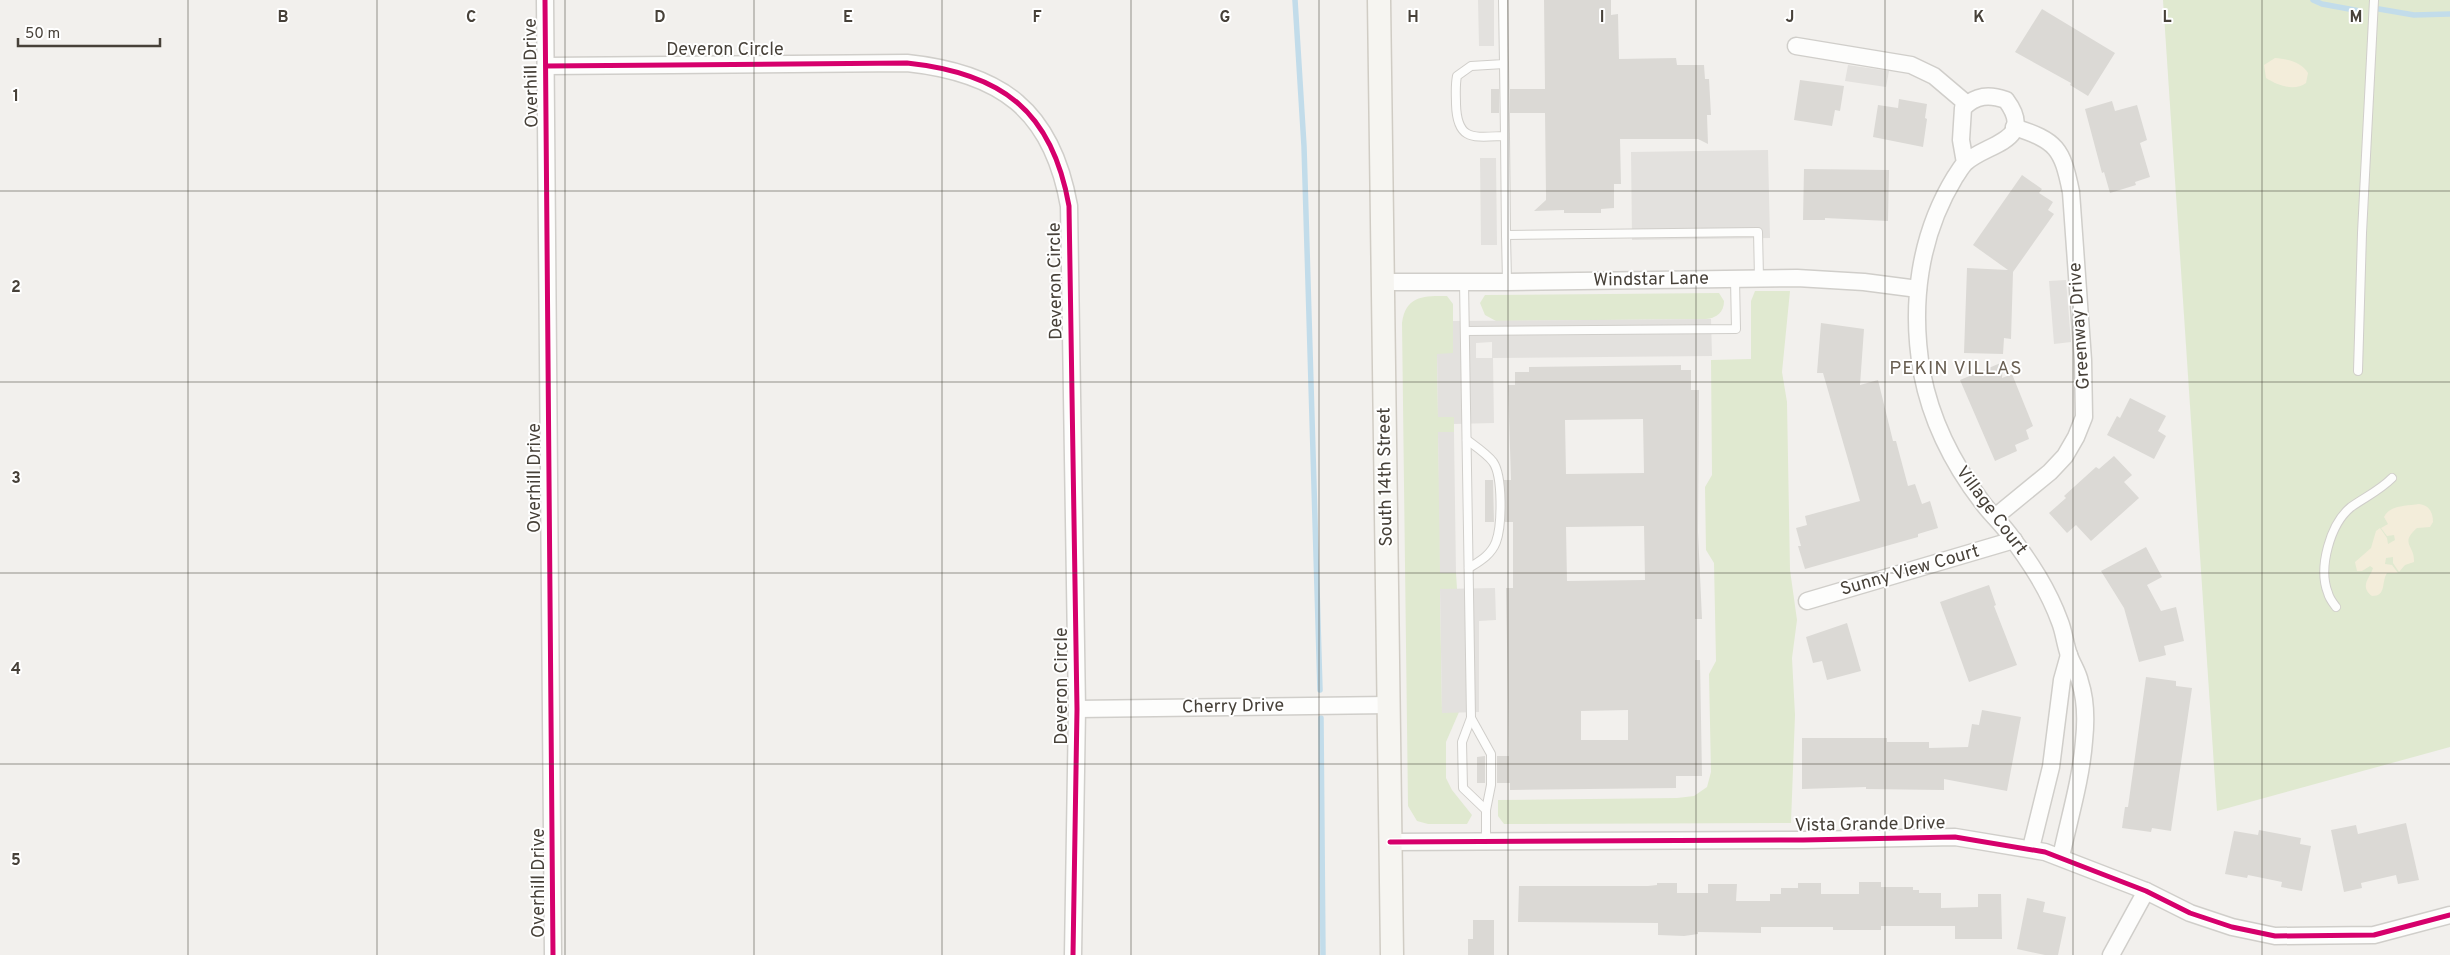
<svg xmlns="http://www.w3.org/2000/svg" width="2450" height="955" font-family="Overpass,sans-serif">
  <rect width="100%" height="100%" fill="#f2f0ed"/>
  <g fill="#e0e9d0">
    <path d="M2163,0H2450V747L2217,811Z"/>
    <path d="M1755,291H1790L1782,372L1787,402L1790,570L1797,620L1792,658L1795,715L1791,823L1504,824L1498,816V800L1677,798L1694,796L1707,787L1711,772L1709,674L1716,661L1714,563L1706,550L1705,487L1712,475L1711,360L1751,359V301Z"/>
    <path d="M1719,293L1724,301C1724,312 1717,318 1706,319L1496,321L1485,315L1480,303L1485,295Z"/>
    <path d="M1447,296L1453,304V354H1437L1438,416L1454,417V432H1438L1441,573H1456L1457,589L1440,590L1442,712H1459L1446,742V778L1452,790L1472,815L1467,824H1428L1417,821L1408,806L1402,323C1406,295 1424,296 1447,296Z"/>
  </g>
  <g fill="#f3edda">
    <path d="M2275,58C2287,59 2301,62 2308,73L2306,83C2294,92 2277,85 2266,78L2264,65Z"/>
    <path d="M2419,504C2429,505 2433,512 2433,522L2430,527L2417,528C2399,544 2415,545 2414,562L2405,565L2399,572L2393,563V557L2386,558L2385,564L2392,565L2398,573H2387C2381,582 2387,596 2372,596C2359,586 2370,578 2373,568L2370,566L2362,571H2357L2355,562L2371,548L2376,531L2380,528L2387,538L2388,544L2395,540L2394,535L2387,536L2381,528L2388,524L2384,517C2389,505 2407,506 2419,504Z"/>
  </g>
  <g fill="#e3e1de" fill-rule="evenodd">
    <path d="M1478,0H1494V46H1479Z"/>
    <path d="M1848,65L1889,71L1886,87L1845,81Z"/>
    <path d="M1768,150L1770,238L1632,240L1631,152Z"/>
    <path d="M1480,158H1496L1497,245H1481Z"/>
    <path d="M2066,280L2071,342L2054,344L2049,281Z"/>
    <path d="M1711,319L1712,356L1493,358L1494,423L1454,424V417H1438L1437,354L1453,353V321ZM1492,342V358H1476V343Z"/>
    <path d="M1438,432H1454L1456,573H1440Z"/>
    <path d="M1495,588L1496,620L1479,621V712L1442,713L1440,589Z"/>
  </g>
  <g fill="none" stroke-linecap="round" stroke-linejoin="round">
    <g stroke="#c2dcea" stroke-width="5.5">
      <path d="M1295,0L1304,146L1320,690"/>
      <path d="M2313,0L2322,4L2360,11"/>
      <path d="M2379,9L2414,15L2450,14"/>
      <path d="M1321,718L1323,955"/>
    </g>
  </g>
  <g fill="#dbd9d5" fill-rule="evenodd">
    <path d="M1544,0H1611V15L1618,14L1619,59L1676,58L1677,65H1704L1705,79H1709L1711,115H1707L1708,144L1698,139H1620L1621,184H1614V208L1601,209V213H1564V210L1534,211L1546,200V194L1545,113H1510V89H1545Z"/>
    <path d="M2042,9L2115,53L2088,96L2070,85L2071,83L2015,52Z"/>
    <path d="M1800,80L1844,86L1840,111L1835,110L1832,126L1794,120Z"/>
    <rect x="1491" y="89" width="8" height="24"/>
    <path d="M1899,99L1927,104L1925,118L1927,119L1923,147L1873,137L1878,105L1898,108Z"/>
    <path d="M2112,101L2115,111L2137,105L2147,140L2140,143L2150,177L2135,182L2136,185L2110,193L2104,172L2102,173L2085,109Z"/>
    <path d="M1804,169L1889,170L1888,221L1825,218V220H1803Z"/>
    <path d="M2022,175L2042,189L2039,193L2053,202L2048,210L2054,214L2013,272L2011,339L2004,338L2003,354L1964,353L1967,268L2008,270L1973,245Z"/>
    <path d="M1821,323L1864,329L1860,385L1878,380L1893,441H1896L1908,486L1915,484L1922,504L1930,501L1938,528L1918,534V537L1805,569L1798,546H1801L1796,528L1807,525L1805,516L1860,501L1823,373H1817Z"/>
    <path d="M2003,362L2002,378L2012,374L2033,426L2026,430L2029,439L2015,445L2017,451L1995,461L1960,380Z"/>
    <path d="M1681,365V370H1691V390H1699L1698,532L1702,619H1695V660H1700L1702,776H1676V788L1510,790V783H1497V756H1509L1506,588H1513V522H1505L1504,480H1511L1508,385H1515V372H1529V367ZM1643,419L1644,473L1566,474L1565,420ZM1644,526L1645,580L1567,581L1566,527ZM1628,710V740H1581V711Z"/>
    <path d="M2130,398L2166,416L2158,431L2166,436L2154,459L2107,435L2117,416L2120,418Z"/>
    <path d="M2114,456L2132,475L2124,482L2139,498L2091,541L2076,525L2067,533L2049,513L2066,498L2064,496L2096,467L2099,469Z"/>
    <path d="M1485,480H1493L1494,522H1485Z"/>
    <path d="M2146,547L2162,577L2147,585L2161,611L2176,607L2184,641L2164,646L2166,655L2139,662L2124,608L2101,571Z"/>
    <path d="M1989,585L1996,605L1994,606L2017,665L1969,682L1940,602Z"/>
    <path d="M1847,623L1861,671L1827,680L1822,661L1813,663L1806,637Z"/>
    <path d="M2146,677L2176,681V686L2192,688L2171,831L2152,828L2151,832L2122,828L2125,807H2128Z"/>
    <path d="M1982,710L2021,717L2007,791L1944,779V790L1866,789V787L1802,789V738H1887V742H1929V748L1968,747L1972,724L1979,725Z"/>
    <path d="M1485,756V783H1477V757Z"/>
    <path d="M2406,823L2419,880L2398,884L2396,875L2361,883L2362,888L2344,892L2331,830L2356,825L2358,834Z"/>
    <path d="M2259,830L2301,838L2300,844L2311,846L2302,891L2281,887L2282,882L2248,875L2247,878L2225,874L2234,831L2258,835Z"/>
    <path d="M1859,882H1881V887H1913V890H1919V893H1941V908L1978,907V894H2001L2002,939H1955V926H1881V930H1833V927H1761V933L1698,932V934L1684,936L1658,935V923L1518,922L1519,886H1648L1657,885V883H1677V893H1708V884H1737L1736,901H1770V894H1781V888H1798V883H1821V894H1859Z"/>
    <path d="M2027,898L2045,902L2043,912L2066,917L2058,955H2045L2017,949Z"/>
    <path d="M1473,920H1494V955H1468V939H1473Z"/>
  </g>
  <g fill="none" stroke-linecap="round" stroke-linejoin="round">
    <g stroke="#d0ceca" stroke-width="10">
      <g id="lane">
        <path d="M1503,0L1504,64L1471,66L1457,76C1455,86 1456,95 1456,104C1457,142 1474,137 1505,136L1506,235"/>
        <path d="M1504,64L1505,136"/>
        <path d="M1464,282L1471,718L1462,742L1463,788L1486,810V841"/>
        <path d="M1507,282L1506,235L1758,232L1759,278"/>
        <path d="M1465,331L1736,329L1735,279"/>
        <path d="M2358,371L2362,233L2374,0"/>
        <path d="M1467,440C1475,446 1487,454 1493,462C1503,476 1502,526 1496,542C1491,555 1480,561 1469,568"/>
        <path d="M2336,607C2333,603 2329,598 2328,593C2318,568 2330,524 2351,507C2365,497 2379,491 2392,478"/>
        <path d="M1471,718L1491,754V785L1486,810"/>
      </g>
    </g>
    <g stroke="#d0ceca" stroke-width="19">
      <g id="street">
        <path d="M545,0L553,955"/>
        <path d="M1796,46L1911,65L1934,76L1967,104"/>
        <path d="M546,66L907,63C1001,73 1052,110 1069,206L1077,709L1073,955"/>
        <path d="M1965,163L1961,140L1963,108C1976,95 1989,94 2006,100C2037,142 1986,143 1965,163C1961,167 1958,173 1955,177C1919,236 1910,305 1922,373C1931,420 1953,464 1982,502C1990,513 2001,523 2009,534C2030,562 2048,589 2060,622C2064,632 2065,644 2069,655C2072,664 2078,672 2080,682C2086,700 2086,722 2084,741C2081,780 2069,819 2061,857"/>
        <path d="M1384,282H1507L1797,278L1864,282L1918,289"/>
        <path d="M1995,517L2050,472L2065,456L2076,437L2084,417L2083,360L2071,192C2062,148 2057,141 2014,127"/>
        <path d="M1807,601L2014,540"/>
        <path d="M1077,709L1389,705"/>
        <path d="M1390,842L1803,840L1955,837L2045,852L2146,891L2190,913L2232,927L2275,936L2374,935L2450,915"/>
        <path d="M2031,848L2051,767L2062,680L2069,655"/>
        <path d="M2111,955L2146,891"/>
      </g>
    </g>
    <g stroke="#d0ccc4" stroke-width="25">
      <path id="secondary" d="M1379,0L1392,955"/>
    </g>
    <use href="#lane" stroke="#fdfdfc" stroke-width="8"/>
    <use href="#street" stroke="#fdfdfc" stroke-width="16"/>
    <use href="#secondary" stroke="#f6f5f1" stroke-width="22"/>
    <g stroke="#fff" stroke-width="8">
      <g id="cycleway">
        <path d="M545,0L553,955"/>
        <path d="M546,66L907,63C1001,73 1052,110 1069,206L1077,709L1073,955"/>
        <path d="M1390,842L1803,840L1955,837L2045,852L2146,891L2190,913L2232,927L2275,936L2374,935L2450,915"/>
      </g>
    </g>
    <use href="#cycleway" stroke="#d6006c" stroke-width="5"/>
  </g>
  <path fill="none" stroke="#474139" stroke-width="1" stroke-opacity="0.55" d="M188,0V955M377,0V955M565,0V955M754,0V955M942,0V955M1131,0V955M1319,0V955M1508,0V955M1696,0V955M1885,0V955M2073,0V955M2262,0V955M0,191H2450M0,382H2450M0,573H2450M0,764H2450"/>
  <g text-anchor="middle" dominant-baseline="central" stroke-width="4" stroke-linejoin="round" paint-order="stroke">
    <g font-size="18" fill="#474139" stroke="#fff">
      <text x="725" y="50">Deveron Circle</text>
      <text transform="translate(532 73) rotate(-91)">Overhill Drive</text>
      <text transform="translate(1651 280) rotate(-1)">Windstar Lane</text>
      <text transform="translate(1056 281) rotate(-91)">Deveron Circle</text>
      <text transform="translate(2080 326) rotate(-94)">Greenway Drive</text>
      <text transform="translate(1386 477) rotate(-91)">South 14th Street</text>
      <text transform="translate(535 478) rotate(-90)">Overhill Drive</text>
      <text transform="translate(1991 511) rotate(53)">Village Court</text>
      <text transform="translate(1910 571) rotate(-16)">Sunny View Court</text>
      <text transform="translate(1062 686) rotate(-90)">Deveron Circle</text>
      <text transform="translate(1233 707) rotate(-1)">Cherry Drive</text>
      <text transform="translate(1870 825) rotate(-1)">Vista Grande Drive</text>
      <text transform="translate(539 883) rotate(-90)">Overhill Drive</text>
    </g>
    <g font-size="19" letter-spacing="1" fill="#695f52" stroke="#fff">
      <text x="1956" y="369">PEKIN VILLAS</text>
    </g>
  </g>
  <g font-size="16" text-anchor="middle" font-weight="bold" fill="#474139" stroke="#fff" stroke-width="4" stroke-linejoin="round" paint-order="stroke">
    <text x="283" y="22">B</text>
    <text x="471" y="22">C</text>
    <text x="660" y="22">D</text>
    <text x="848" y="22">E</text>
    <text x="1037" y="22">F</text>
    <text x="1225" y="22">G</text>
    <text x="1413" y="22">H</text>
    <text x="1602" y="22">I</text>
    <text x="1790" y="22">J</text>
    <text x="1979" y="22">K</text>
    <text x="2167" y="22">L</text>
    <text x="2356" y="22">M</text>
    <text x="16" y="101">1</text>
    <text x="16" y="292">2</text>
    <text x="16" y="483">3</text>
    <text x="16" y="674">4</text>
    <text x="16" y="865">5</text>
  </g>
  <path d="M18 38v8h142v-8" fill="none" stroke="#474139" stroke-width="2.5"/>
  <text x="25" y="38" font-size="15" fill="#474139" stroke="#ffffff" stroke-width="4" paint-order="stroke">50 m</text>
</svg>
